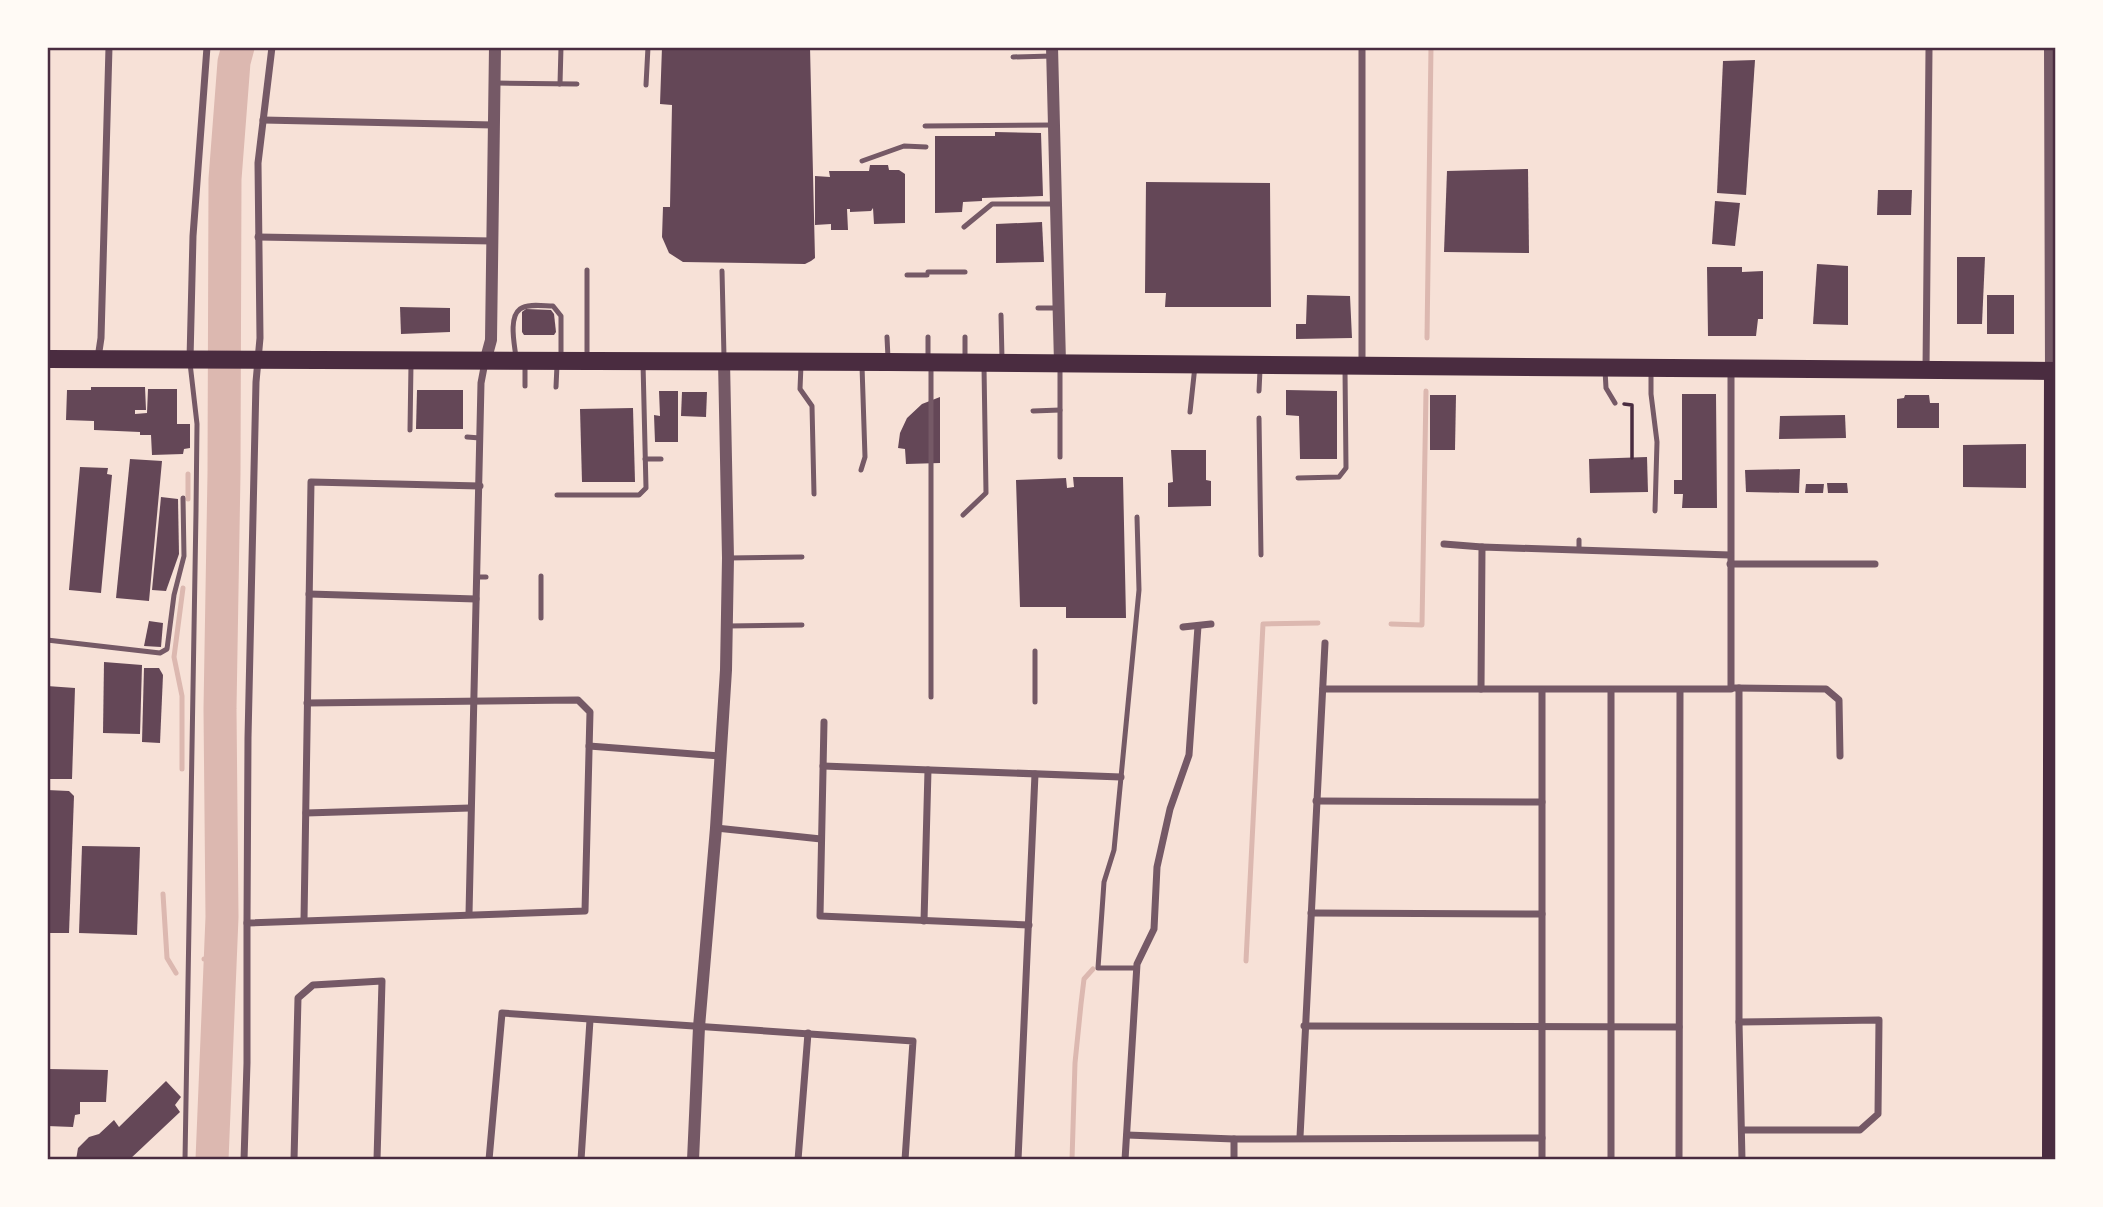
<svg xmlns="http://www.w3.org/2000/svg" width="2103" height="1207" font-family="'Public Sans',sans-serif">
  <rect width="100%" height="100%" fill="#f7e1d7"/>
  <path fill="#dcb8b0" d="M226,1081L225,1160H201L202,1117Z"/>
  <g fill="none" stroke-linecap="round" stroke-linejoin="round">
    <g stroke="#dcb8b0" stroke-width="5">
      <path d="M1427,338L1431,47"/>
      <path d="M188,474V499"/>
      <path d="M1391,624L1422,625L1426,391"/>
      <path d="M182,769V696L174,657L183,588"/>
      <path d="M163,894L167,958L176,973"/>
      <path d="M204,959H220"/>
      <path d="M1246,961L1263,624L1318,623"/>
      <path d="M1072,1160L1075,1063L1081,1004L1084,979L1093,969"/>
    </g>
    <path stroke="#dcb8b0" stroke-width="33" d="M212,1160L222,917L220,709L224,473L225,179L234,62L238,47"/>
  </g>
  <g fill="#644757">
    <path d="M662,47H810L815,258L811,261L805,264L683,262L669,253L662,237L663,207H670L672,105L660,104Z"/>
    <path d="M1755,60L1746,195L1717,193L1723,61Z"/>
    <path d="M995,132L1041,133L1043,196L982,198V201L963,202L962,212L935,213V136H995Z"/>
    <path d="M870,165H888L889,170H899L905,174V223L874,224L873,208L871,211L850,212V209H847L848,230H831V224L815,225V176L830,177L829,171H869Z"/>
    <path d="M1528,169L1529,253L1444,252L1447,171Z"/>
    <path d="M1146,182L1270,183L1271,307H1165L1166,293H1145Z"/>
    <path d="M1878,190H1912L1911,215H1877Z"/>
    <path d="M1715,201L1740,203L1735,246L1712,244Z"/>
    <path d="M1042,222L1044,262L996,263V224Z"/>
    <path d="M1957,257H1985L1982,324H1957Z"/>
    <path d="M1817,264L1848,266V325L1813,324Z"/>
    <path d="M1707,267H1742V272L1763,271V319H1758L1756,336H1708Z"/>
    <path d="M1307,295L1350,296L1352,338L1296,339V324H1306Z"/>
    <rect x="1987" y="295" width="27" height="39"/>
    <path d="M400,307L450,308V332L401,334Z"/>
    <path d="M526,309L551,310L554,314L556,332L554,335H524L522,332V312Z"/>
    <path d="M91,387H145L146,410H135V414L147,413L148,389H177V424H190V448L184,449L183,454L152,455L151,435H140V432L94,430V421L66,420L67,390H91Z"/>
    <path d="M417,390H463V429H416Z"/>
    <path d="M1286,390L1337,391V459H1300L1299,416L1286,415Z"/>
    <path d="M659,391H678V442H655L654,415L660,416Z"/>
    <path d="M682,392H707L706,417L681,416Z"/>
    <path d="M1682,394H1716L1717,508H1682L1683,494H1674V480H1682Z"/>
    <path d="M1430,395H1456L1455,450H1430Z"/>
    <path d="M1905,395H1929L1930,403H1939V428H1897V399L1904,398Z"/>
    <path d="M940,397V463L906,464L905,449L898,448L900,433L907,418L922,404Z"/>
    <path d="M633,408L635,482H582L580,409Z"/>
    <path d="M1845,415L1846,438L1779,439L1780,416Z"/>
    <path d="M2026,444V488L1963,487V445Z"/>
    <path d="M1171,450H1206V480L1211,481V506L1168,507V483L1173,482Z"/>
    <path d="M1647,457L1648,492L1590,493L1589,459Z"/>
    <path d="M130,459L162,461L149,601L116,598Z"/>
    <path d="M80,467L108,468L107,474L112,475L101,593L69,590Z"/>
    <path d="M1800,469L1799,493L1746,492L1745,470Z"/>
    <path d="M1073,477H1123L1126,618H1066V607H1020L1016,480L1066,478L1067,488L1074,487Z"/>
    <path d="M1827,483H1847L1848,493H1828Z"/>
    <path d="M1806,484H1824L1823,493H1805Z"/>
    <path d="M161,497L178,499L179,554L166,591L152,590Z"/>
    <path d="M149,621L163,623L161,647L144,646Z"/>
    <path d="M104,662L142,665L140,734L103,733Z"/>
    <path d="M144,668H159L163,675L160,743L142,742Z"/>
    <path d="M47,686L75,688L72,779H47Z"/>
    <path d="M47,790L69,791L74,796L69,933H47Z"/>
    <path d="M82,846L140,847L137,935L79,933Z"/>
    <path d="M47,1069L108,1070L106,1102H80V1114L75,1115L73,1127L47,1126Z"/>
    <path d="M166,1081L181,1097L175,1105L180,1112L129,1160H76L78,1148L89,1137L99,1134L114,1120L119,1127Z"/>
  </g>
  <g fill="none" stroke-linecap="round" stroke-linejoin="round">
    <path stroke="#4a2c40" stroke-width="3.5" d="M1624,404L1632,405V458"/>
    <g stroke="#755966" stroke-width="5">
      <path d="M1013,57L1052,56"/>
      <path d="M496,83L577,84"/>
      <path d="M560,84L561,47"/>
      <path d="M646,85L648,47"/>
      <path d="M925,126L1054,125"/>
      <path d="M862,161L904,146L926,147"/>
      <path d="M964,227L992,204H1054"/>
      <path d="M722,271L724,357"/>
      <path d="M928,272H965"/>
      <path d="M907,275H927"/>
      <path d="M1038,308H1058"/>
      <path d="M1001,315L1002,359"/>
      <path d="M887,337L888,358"/>
      <path d="M516,358C515,346 508,318 520,309C528,303 544,306 553,306L561,316V359"/>
      <path d="M587,358V270"/>
      <path d="M928,358V337"/>
      <path d="M965,359V337"/>
      <path d="M801,365L800,389L812,406L814,494"/>
      <path d="M1060,366V457"/>
      <path d="M1605,370L1606,388L1615,403"/>
      <path d="M1651,371V394L1657,442L1655,511"/>
      <path d="M525,386V365"/>
      <path d="M556,387L557,365"/>
      <path d="M1259,391L1260,370"/>
      <path d="M1033,411L1060,410"/>
      <path d="M1190,412L1195,366"/>
      <path d="M1259,418L1261,555"/>
      <path d="M410,430L411,364"/>
      <path d="M467,437L480,438"/>
      <path d="M645,459H661"/>
      <path d="M861,470L865,457L862,366"/>
      <path d="M1298,478L1339,477L1346,468L1345,370"/>
      <path d="M557,495H639L646,488L643,363"/>
      <path d="M963,515L986,493L984,367"/>
      <path d="M1137,517L1139,590L1114,850L1104,882L1098,968H1137"/>
      <path d="M1579,550V540"/>
      <path d="M728,558L802,557"/>
      <path d="M541,576V618"/>
      <path d="M477,577H486"/>
      <path d="M727,626L802,625"/>
      <path d="M47,640L160,653L167,649L174,595L184,556L183,498"/>
      <path d="M931,697V364"/>
      <path d="M1035,702V651"/>
      <path d="M185,1160L196,512L197,424L190,363"/>
    </g>
    <g stroke="#755966" stroke-width="7">
      <path d="M272,47L258,163L260,338L256,382L248,738L247,923L585,911L590,712L578,700L307,703"/>
      <path d="M263,120L493,125"/>
      <path d="M258,237L493,241"/>
      <path d="M98,358L101,338L109,47"/>
      <path d="M190,359L193,236L207,47"/>
      <path d="M1362,365V47"/>
      <path d="M1926,370L1929,50"/>
      <path d="M1444,544L1482,547"/>
      <path d="M1730,564H1875"/>
      <path d="M309,594L476,599"/>
      <path d="M1183,627L1211,624"/>
      <path d="M1735,688L1826,689L1839,700L1840,756"/>
      <path d="M1739,688V1022L1742,1160"/>
      <path d="M1323,689H1731V370"/>
      <path d="M1481,689L1482,547L1730,555"/>
      <path d="M1611,690V1160"/>
      <path d="M824,722L820,916L1029,925"/>
      <path d="M589,746L720,756"/>
      <path d="M823,766L1121,777"/>
      <path d="M1316,801L1542,802"/>
      <path d="M306,813L470,808"/>
      <path d="M716,828L821,839"/>
      <path d="M1311,913L1542,914"/>
      <path d="M469,914L481,383L485,362"/>
      <path d="M304,920L311,482L480,486"/>
      <path d="M924,921L928,770"/>
      <path d="M1739,1022L1879,1020L1878,1114L1860,1130H1742"/>
      <path d="M1304,1026L1679,1027"/>
      <path d="M1127,1135L1234,1139L1542,1138"/>
      <path d="M1300,1137L1325,643"/>
      <path d="M244,1160L247,1063V923"/>
      <path d="M294,1160L298,998L313,985L382,981L377,1160"/>
      <path d="M489,1160L502,1013L913,1041L905,1160"/>
      <path d="M581,1160L590,1020"/>
      <path d="M798,1160L808,1033"/>
      <path d="M1018,1160L1035,774"/>
      <path d="M1125,1160L1137,964L1154,929L1157,867L1170,809L1189,755L1198,626"/>
      <path d="M1234,1160V1139"/>
      <path d="M1542,1160V690"/>
      <path d="M1679,1160L1680,690"/>
    </g>
    <g stroke="#755966" stroke-width="12">
      <path d="M1052,47L1060,363"/>
      <path d="M2050,47L2051,371"/>
      <path d="M485,362L491,340L495,47"/>
      <path d="M693,1160L699,1027L716,828L726,670L728,558L724,361"/>
    </g>
    <path stroke="#4a2c40" stroke-width="14" d="M2049,1160L2051,371"/>
    <path stroke="#4a2c40" stroke-width="18" d="M47,359L888,362L2056,371"/>
  </g>
  <rect width="2103" height="1207" fill="none" stroke="#fffaf5" stroke-width="98"/>
  <rect x="49" y="49" width="2005" height="1109" fill="none" stroke="#4a2c40" stroke-width="2.5"/>
</svg>
